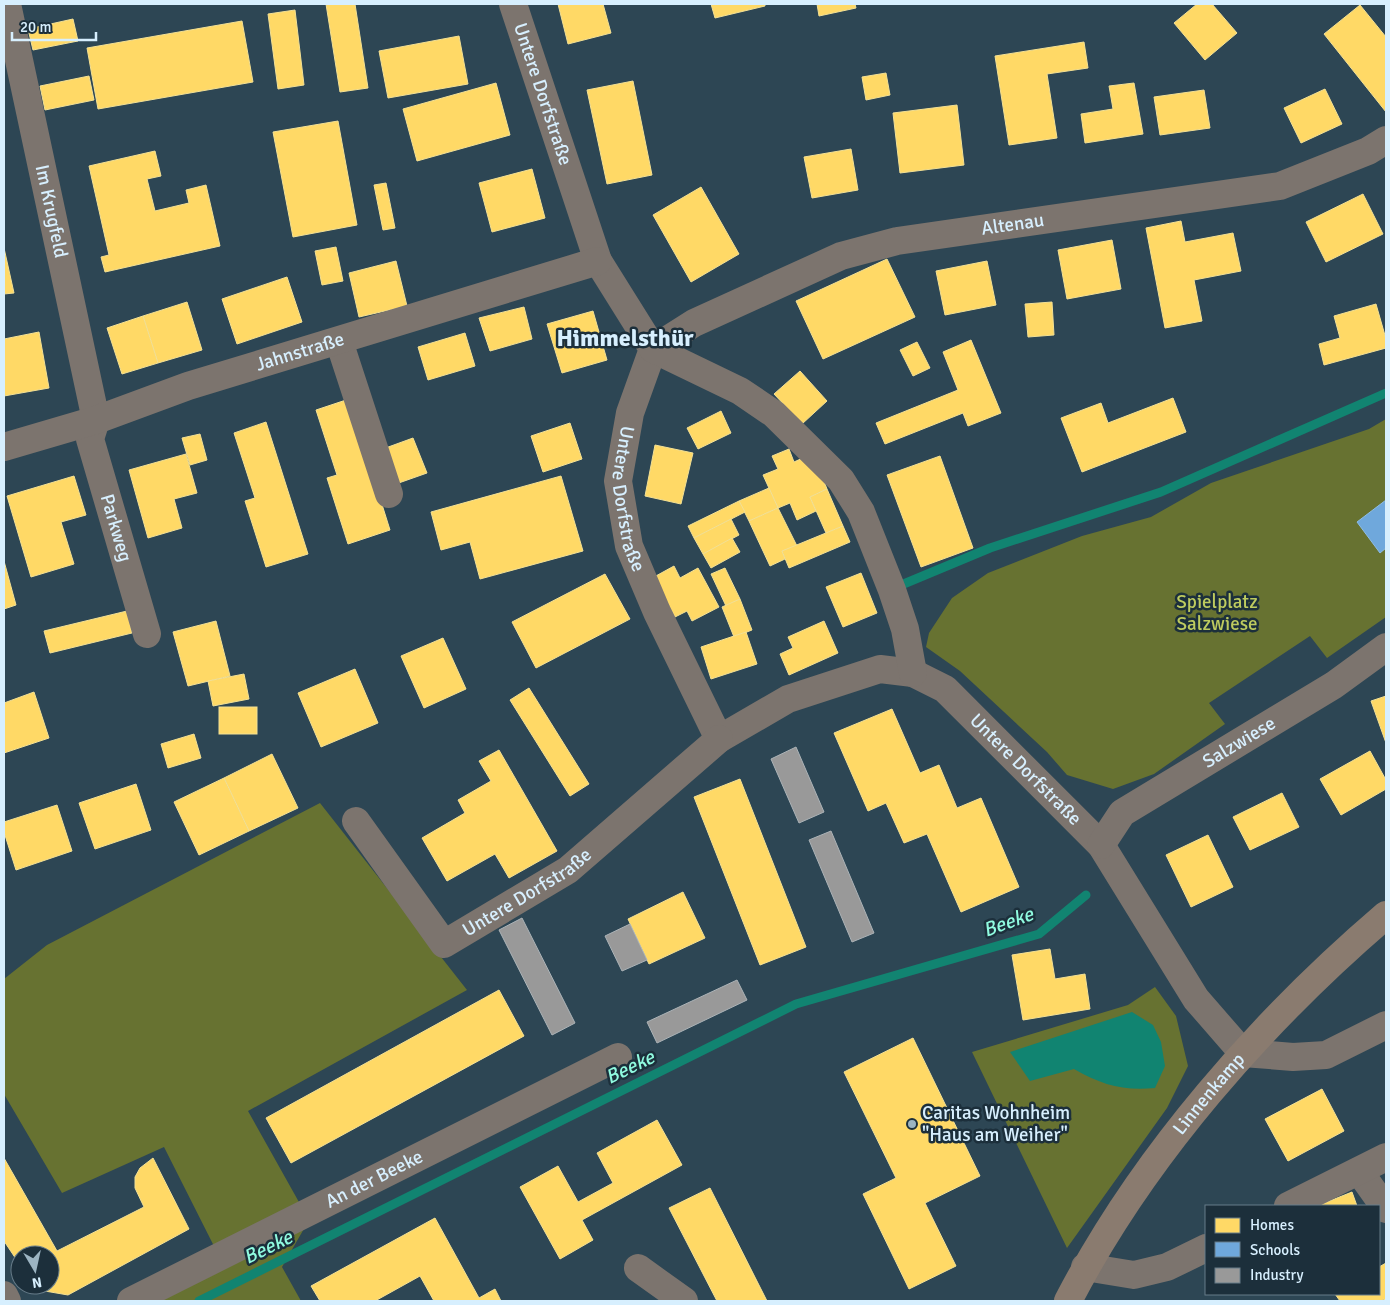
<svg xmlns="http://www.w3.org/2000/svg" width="1390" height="1305" font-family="Signika,sans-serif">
  <rect width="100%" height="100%" fill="#2d4654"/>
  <g fill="#677231">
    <path d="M1386,419V617L1327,658L1310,636L1209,703L1225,724L1154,774L1113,789L1067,775L1047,752L960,671L926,647L929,633L952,598L988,573L1082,536L1151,517L1211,483L1369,429Z"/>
    <path d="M320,803L467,990L248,1111L309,1220L282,1267L301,1301H145L222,1262L164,1147L62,1193L4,1094V979L47,945Z"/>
    <path d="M1155,987L1176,1016L1188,1066L1167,1108L1067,1248L972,1052L1128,1005Z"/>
  </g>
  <path fill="#118471" d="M1132,1012L1153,1025L1161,1042L1165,1066L1155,1088C1123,1091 1102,1085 1074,1069L1030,1081L1010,1052Z"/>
  <g fill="#ffd966" stroke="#f3e094">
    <path d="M326,4H355L368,88L340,92Z"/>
    <path d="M558,4H603L611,33L568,44Z"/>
    <path d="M711,4H765V6L715,18Z"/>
    <path d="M817,4H855L856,8L819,16Z"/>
    <path d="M1197,4H1212L1237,33L1205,60L1174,23Z"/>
    <path d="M1360,5L1386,37V112L1324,34Z"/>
    <path d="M295,10L304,85L278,89L268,14Z"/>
    <path d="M73,19L78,41L33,50L28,29Z"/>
    <path d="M242,21L253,82L98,109L87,48Z"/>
    <path d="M459,36L468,84L388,98L379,51Z"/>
    <path d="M1084,42L1088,68L1047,74L1057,138L1009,145L995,56Z"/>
    <path d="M886,73L890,95L866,100L862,77Z"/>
    <path d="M89,76L94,100L45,110L40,86Z"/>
    <path d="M633,81L652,175L607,184L587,90Z"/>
    <path d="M496,83L510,135L417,161L403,109Z"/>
    <path d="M1134,83L1143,134L1085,143L1081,114L1113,109L1109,86Z"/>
    <path d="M1325,89L1342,124L1301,143L1284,108Z"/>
    <path d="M1204,90L1210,128L1160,135L1154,97Z"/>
    <path d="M957,105L964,165L900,173L893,113Z"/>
    <path d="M338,121L357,225L293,237L273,132Z"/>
    <path d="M851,149L858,190L812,198L804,157Z"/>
    <path d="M155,151L161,176L147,179L155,211L189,203L186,190L206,185L220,246L105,272L101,257L109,255L89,166Z"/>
    <path d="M532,169L545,218L492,232L479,183Z"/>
    <path d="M386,183L395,228L383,230L374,185Z"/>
    <path d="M701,187L739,254L691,282L653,215Z"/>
    <path d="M1363,194L1383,234L1326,262L1306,222Z"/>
    <path d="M1181,221L1185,242L1233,233L1241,271L1194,280L1202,321L1165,328L1146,228Z"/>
    <path d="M1112,240L1121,289L1067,299L1058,250Z"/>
    <path d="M336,247L343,281L322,285L315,251Z"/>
    <path d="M4,248L14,293L4,294Z"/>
    <path d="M887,259L915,317L823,359L796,301Z"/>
    <path d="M396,261L407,306L359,317L349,273Z"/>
    <path d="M987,261L996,305L945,315L936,271Z"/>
    <path d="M287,277L302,322L237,344L222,299Z"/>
    <path d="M187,302L202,350L158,363L143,316Z"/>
    <path d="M1052,302L1054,335L1028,337L1025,304Z"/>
    <path d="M1376,304L1386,339V348L1324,365L1319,344L1340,338L1334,316Z"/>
    <path d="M524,307L532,339L490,351L479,318Z"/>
    <path d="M593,311L607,360L562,373L547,324Z"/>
    <path d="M143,316L158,363L122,374L107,328Z"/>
    <path d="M39,332L49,388L4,396V339Z"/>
    <path d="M465,333L475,366L428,380L418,347Z"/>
    <path d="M971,340L1001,413L968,426L963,413L885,444L876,423L958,390L943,352Z"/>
    <path d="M917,342L930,368L913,376L900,350Z"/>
    <path d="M800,371L827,401L802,424L774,394Z"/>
    <path d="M1173,398L1186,432L1082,472L1061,418L1101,403L1108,423Z"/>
    <path d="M349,399L390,530L348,544L327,478L337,475L316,410Z"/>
    <path d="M721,411L731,433L698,449L687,428Z"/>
    <path d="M266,422L308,554L266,567L245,501L255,498L234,433Z"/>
    <path d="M570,423L582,459L543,472L531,436Z"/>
    <path d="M200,434L207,460L190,465L182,438Z"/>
    <path d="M413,438L427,473L393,485L380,450Z"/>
    <path d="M655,445L693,453L681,504L645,496Z"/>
    <path d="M789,449L794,462L805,457L817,464L827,489L810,497L816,511L797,520L790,503L778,508L763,475L778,469L772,456Z"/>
    <path d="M186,454L197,493L174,499L182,528L148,538L129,470Z"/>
    <path d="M940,456L973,548L921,567L887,475Z"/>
    <path d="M74,476L86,515L61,522L74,564L31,577L7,496Z"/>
    <path d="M561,476L583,551L480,579L470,542L441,550L431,512Z"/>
    <path d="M769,488L778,508L749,521L739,501Z"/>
    <path d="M827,489L843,526L826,533L810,497Z"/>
    <path d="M739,501L745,512L694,538L688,526Z"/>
    <path d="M778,508L797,546L782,551L785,559L770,566L749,521Z"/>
    <path d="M731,519L739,535L703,554L694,538Z"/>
    <path d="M843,526L850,542L789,568L782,551Z"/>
    <path d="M732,538L740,552L711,568L703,554Z"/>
    <path d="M4,561L16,605L4,609Z"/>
    <path d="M674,566L680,578L698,568L719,607L692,621L687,611L675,617L654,577Z"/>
    <path d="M725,568L740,599L726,606L711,574Z"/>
    <path d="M861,573L877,613L843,627L826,587Z"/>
    <path d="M605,574L630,619L536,668L512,622Z"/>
    <path d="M740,599L752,630L734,637L722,607Z"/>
    <path d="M127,611L132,633L50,653L44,631Z"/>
    <path d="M216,621L230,676L188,686L173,632Z"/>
    <path d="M824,621L838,653L789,675L780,654L793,648L788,637Z"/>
    <path d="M746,632L757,664L711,679L701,647Z"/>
    <path d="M443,638L466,689L424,708L401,656Z"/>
    <path d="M355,669L378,723L321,747L298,693Z"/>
    <path d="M244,674L249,699L213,706L208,681Z"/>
    <path d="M529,688L589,784L570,796L510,700Z"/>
    <path d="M34,692L49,738L4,753V703Z"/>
    <path d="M1386,696V743L1371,701Z"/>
    <rect x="219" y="707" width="38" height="27"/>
    <path d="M892,709L920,773L939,765L957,808L981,798L1019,887L961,912L927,834L904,843L886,803L868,811L834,733Z"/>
    <path d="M194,734L201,758L168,768L161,744Z"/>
    <path d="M499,750L557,851L509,878L495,854L447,881L422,838L465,813L458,800L491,781L479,761Z"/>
    <path d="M1370,751L1386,780V789L1341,815L1320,779Z"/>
    <path d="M272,754L298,808L249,831L224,778Z"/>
    <path d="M224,778L249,831L199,855L174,802Z"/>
    <path d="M740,779L806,947L760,965L694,797Z"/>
    <path d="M136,784L151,830L95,849L79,803Z"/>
    <path d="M1282,793L1299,827L1250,850L1233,817Z"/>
    <path d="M57,805L72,851L16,870L4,832V822Z"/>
    <path d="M1208,835L1233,887L1191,907L1166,855Z"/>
    <path d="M683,892L705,938L649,964L628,919Z"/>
    <path d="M1050,949L1055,979L1085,974L1090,1009L1023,1020L1012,955Z"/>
    <path d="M499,990L524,1036L291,1163L266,1118Z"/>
    <path d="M913,1038L980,1176L925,1203L956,1266L909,1289L863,1194L896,1178L844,1072Z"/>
    <path d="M1322,1089L1344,1131L1288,1161L1265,1119Z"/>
    <path d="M657,1120L682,1165L582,1220L593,1240L560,1259L520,1187L558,1166L578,1202L613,1183L597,1153Z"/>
    <path d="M4,1158L57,1251L144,1207L135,1188V1177L140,1168L153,1158L189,1229L68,1295L39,1290L35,1285H50V1255H20V1265L4,1241Z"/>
    <path d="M710,1188L767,1301H717L669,1208Z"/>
    <path d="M1352,1192L1357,1206H1317Z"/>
    <path d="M435,1218L479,1298L495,1289L501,1301H434L420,1276L375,1301H320L311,1286Z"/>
    <path d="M1386,1263V1301L1384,1299L1381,1301H1340L1335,1294H1379V1267Z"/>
  </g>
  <path fill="#6fa8dc" stroke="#8ebde6" d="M1386,500V548L1380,553L1357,522Z"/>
  <g fill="#999" stroke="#acb3b7">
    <path d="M796,747L824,812L799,823L771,759Z"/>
    <path d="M831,831L874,933L852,942L809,840Z"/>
    <path d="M522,918L575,1023L552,1035L499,930Z"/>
    <path d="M630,924L647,960L622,971L605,936Z"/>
    <path d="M737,980L747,1000L657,1043L647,1022Z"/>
  </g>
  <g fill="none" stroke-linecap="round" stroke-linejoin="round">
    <g stroke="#118471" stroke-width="9">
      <path d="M894,588L990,548L1161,492L1386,393"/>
      <path d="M199,1301L796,1004L1039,934L1086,895"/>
    </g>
    <g stroke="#7c746e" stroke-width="28">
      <path id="s1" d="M7,4L96,420L90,439L147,634"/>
      <path id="s2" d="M513,4L598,261L653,349L630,413L618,481L629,546L657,612L719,739L788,699L880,669L913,673L945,689L1101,845L1196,999L1243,1053L1293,1057L1326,1055L1386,1025"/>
      <path d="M339,341L389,494"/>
      <path id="s3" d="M653,349L694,323L841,256L897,241L1280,186L1368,151L1386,140"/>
      <path d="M653,349L740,391L774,414L841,480L861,512L892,590L905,629L913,673"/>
      <path id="s4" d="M4,447L96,420L188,386L598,261"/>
      <path id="s5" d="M356,821L444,944L568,870L719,739"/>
      <path id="s6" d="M1101,845L1122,813L1334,685L1386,647"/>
      <path d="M1359,1171L1386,1209"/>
      <path d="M1288,1206L1386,1157"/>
      <path d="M1085,1267L1134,1275L1167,1267L1206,1248"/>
      <path d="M638,1268L684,1301"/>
      <path d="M4,1295L7,1301"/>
      <path id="s7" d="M131,1301L618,1057"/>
    </g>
    <path stroke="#8a7b6f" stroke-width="28" id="s8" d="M1068,1301C1143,1156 1262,1021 1386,915"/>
  </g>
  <circle fill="#9cb4c2" stroke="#1c2f3b" stroke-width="2" cx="912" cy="1124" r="5"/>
  <g text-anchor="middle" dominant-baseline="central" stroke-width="5" stroke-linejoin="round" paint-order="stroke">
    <g font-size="19" fill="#d7effe" stroke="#1c2f3b">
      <text stroke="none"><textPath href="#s2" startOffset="95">Untere Dorfstraße</textPath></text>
      <text stroke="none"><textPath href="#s1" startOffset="212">Im Krugfeld</textPath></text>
      <text stroke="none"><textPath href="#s3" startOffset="385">Altenau</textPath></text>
      <text stroke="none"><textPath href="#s4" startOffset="311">Jahnstraße</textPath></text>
      <text stroke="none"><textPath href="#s2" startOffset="530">Untere Dorfstraße</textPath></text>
      <text stroke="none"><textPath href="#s1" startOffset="538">Parkweg</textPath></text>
      <text stroke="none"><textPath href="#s6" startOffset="175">Salzwiese</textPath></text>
      <text stroke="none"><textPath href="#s2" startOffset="1150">Untere Dorfstraße</textPath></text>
      <text stroke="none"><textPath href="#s5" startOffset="249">Untere Dorfstraße</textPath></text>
      <text stroke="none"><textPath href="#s8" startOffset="251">Linnenkamp</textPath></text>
      <text stroke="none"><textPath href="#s7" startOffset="272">An der Beeke</textPath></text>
    </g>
    <g font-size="19" fill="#becb5f" stroke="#1c2f3b">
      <text x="1217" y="602">Spielplatz<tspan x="1217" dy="22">Salzwiese</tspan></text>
    </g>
    <g font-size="19" fill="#d7effe" stroke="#1c2f3b" text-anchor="start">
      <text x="922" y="1113">Caritas Wohnheim<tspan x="922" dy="22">"Haus am Weiher"</tspan></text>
    </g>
    <g font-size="20" font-style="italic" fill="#90fbe0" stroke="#1c2f3b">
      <text transform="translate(1008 922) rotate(-20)">Beeke</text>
      <text transform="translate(630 1067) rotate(-26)">Beeke</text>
      <text transform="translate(268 1247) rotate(-26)">Beeke</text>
    </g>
    <g font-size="24" font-weight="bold" fill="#d7effe" stroke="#1c2f3b">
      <text x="625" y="338">Himmelsthür</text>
    </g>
  </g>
  <rect width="1390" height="1305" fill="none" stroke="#d7effe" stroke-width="10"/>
  <rect x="1205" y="1205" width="175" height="90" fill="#1c2f3b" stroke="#677c89"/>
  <rect x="1215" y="1218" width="25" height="15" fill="#ffd966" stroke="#677c89"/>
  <text x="1250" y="1230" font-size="15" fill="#d7effe">Homes</text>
  <rect x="1215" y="1242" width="25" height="15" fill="#6fa8dc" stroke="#677c89"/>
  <text x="1250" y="1255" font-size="15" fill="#d7effe">Schools</text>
  <rect x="1215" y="1268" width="25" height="15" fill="#999999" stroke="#677c89"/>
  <text x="1250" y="1280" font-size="15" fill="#d7effe">Industry</text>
  <g transform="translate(35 1270) rotate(171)"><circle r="24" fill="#1c2f3b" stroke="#677c89"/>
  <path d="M0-4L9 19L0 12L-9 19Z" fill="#9cb4c2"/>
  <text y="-8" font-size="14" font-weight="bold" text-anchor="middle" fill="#d7effe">N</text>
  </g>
  <path d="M12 32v8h84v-8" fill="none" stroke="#d7effe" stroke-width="2.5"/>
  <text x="20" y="32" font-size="15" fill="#d7effe" stroke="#1c2f3b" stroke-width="4" paint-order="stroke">20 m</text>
</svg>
